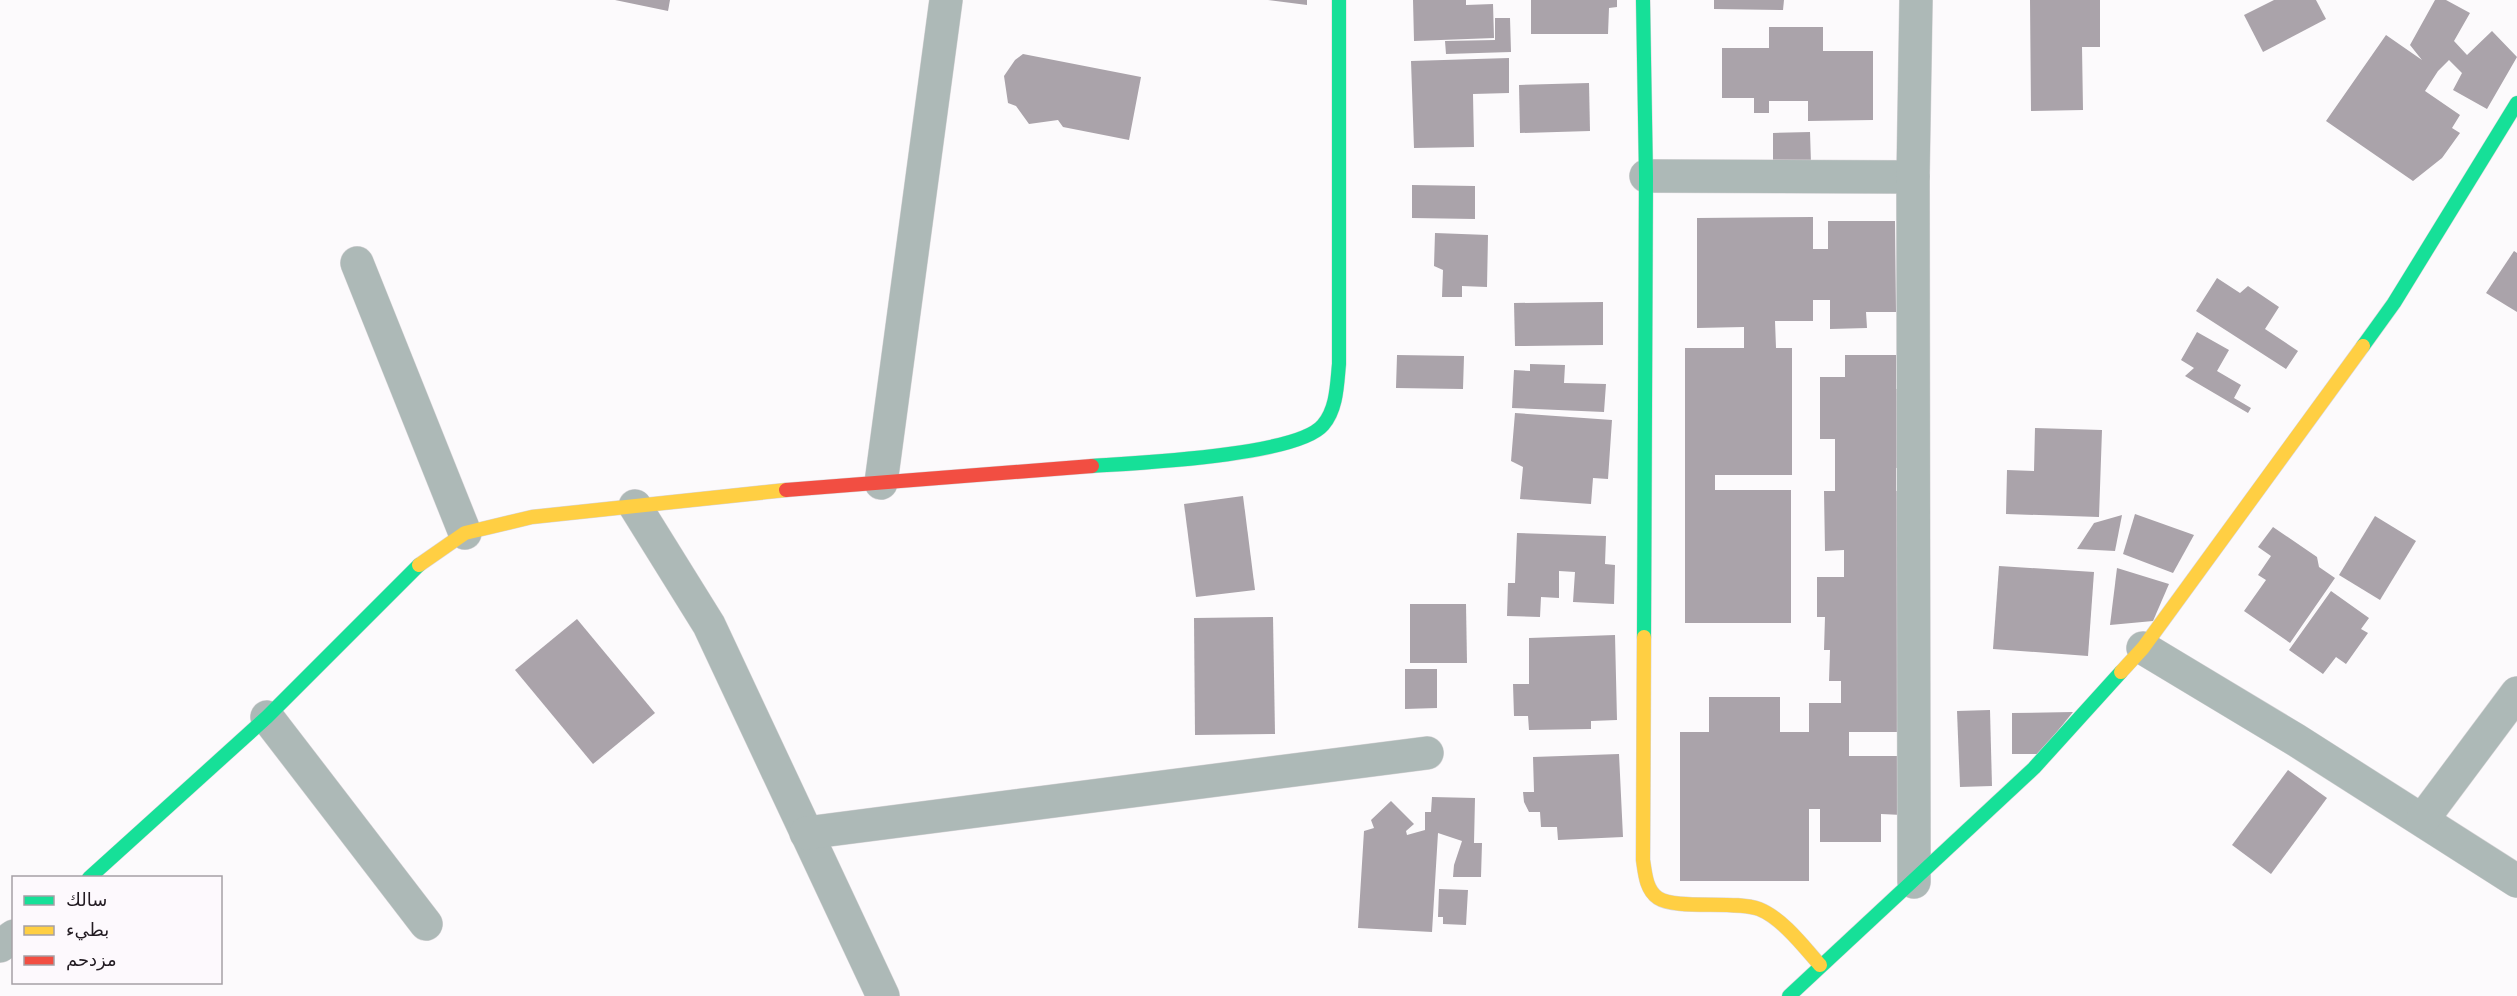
<svg xmlns="http://www.w3.org/2000/svg" width="2517" height="996" font-family="'DejaVu Sans','Noto Sans Arabic',sans-serif">
  <rect width="100%" height="100%" fill="#fcfafc"/>
  <g fill="#aaa3aa">
    <path d="M615,0H670L668,11Z"/>
    <path d="M1268,0H1307V5Z"/>
    <path d="M1413,0H1466V5L1493,4L1494,38L1414,41Z"/>
    <path d="M1531,0H1617V7L1609,8L1608,34H1531Z"/>
    <path d="M1714,0H1784L1783,10L1714,9Z"/>
    <path d="M2030,0H2100V47H2082L2083,110L2031,111Z"/>
    <path d="M2274,0H2316L2326,19L2263,52L2244,15Z"/>
    <path d="M2435,0H2446L2470,13L2454,41L2467,55L2492,31L2517,57L2487,109L2453,90L2462,73L2449,60L2438,71L2425,91L2460,115L2452,128L2460,133L2442,158L2413,181L2326,121L2386,35L2422,60L2410,45Z"/>
    <path d="M1495,18H1510L1511,52L1446,54L1445,41L1495,40Z"/>
    <path d="M1769,27H1823V51H1873V120L1808,121V101H1769V113H1754V98H1722V48H1769Z"/>
    <path d="M1023,54L1141,77L1129,140L1063,127L1058,120L1029,124L1016,106L1008,103L1004,76L1015,60Z"/>
    <path d="M1509,58V93L1473,94L1474,147L1414,148L1411,61Z"/>
    <path d="M1589,83L1590,131L1520,133L1519,85Z"/>
    <path d="M1810,132L1811,164L1773,165V133Z"/>
    <path d="M1412,185L1475,186V219L1412,218Z"/>
    <path d="M1813,217V249H1828V221H1895L1896,312H1866L1867,328L1830,329V300H1813V321H1775L1776,348H1792V475H1715V490H1791V623H1685V348H1744V327L1697,328V218Z"/>
    <path d="M1435,233L1488,235L1487,287L1462,286V297H1442L1443,270L1434,266Z"/>
    <path d="M2514,251L2517,253V312L2486,293Z"/>
    <path d="M2217,278L2240,293L2248,286L2279,307L2265,329L2298,351L2286,369L2196,311Z"/>
    <path d="M1603,302V345L1515,346L1514,303Z"/>
    <path d="M2197,332L2229,350L2217,371L2241,385L2234,398L2251,408L2248,413L2185,376L2194,368L2181,360Z"/>
    <path d="M1397,355L1464,356L1463,389L1396,388Z"/>
    <path d="M1845,355H1896V389H1906V468H1896V491H1902L1903,732H1849V756H1902V815L1881,814V842H1820V809H1809V881H1680V732H1709V697H1780V732H1809V703H1841V681H1829L1830,650H1824L1825,617H1817V577H1844V550L1825,551L1824,491H1835V439H1820V377H1845Z"/>
    <path d="M1530,364L1565,365L1564,383L1606,384L1604,412L1512,408L1514,370L1530,371Z"/>
    <path d="M1515,413L1612,420L1608,479L1593,478L1591,504L1520,499L1523,467L1511,461Z"/>
    <path d="M2035,428L2102,430L2099,517L2006,514L2007,470L2034,471Z"/>
    <path d="M1243,496L1255,590L1196,597L1184,504Z"/>
    <path d="M2135,514L2194,535L2173,573L2123,554Z"/>
    <path d="M2122,515L2115,551L2077,549L2094,523Z"/>
    <path d="M2375,516L2416,541L2380,600L2339,575Z"/>
    <path d="M2273,527L2317,557L2319,567L2335,578L2290,643L2244,611L2266,580L2258,575L2271,556L2258,547Z"/>
    <path d="M1517,533L1606,536L1605,564L1615,565L1614,604L1573,602L1575,572L1559,571V598L1541,597L1540,617L1507,616L1508,583H1515Z"/>
    <path d="M1999,566L2094,572L2088,656L1993,649Z"/>
    <path d="M2117,568L2169,584L2153,621L2110,625Z"/>
    <path d="M2331,591L2369,618L2361,629L2368,633L2346,664L2336,657L2323,674L2289,650Z"/>
    <path d="M1410,604H1466L1467,663H1410Z"/>
    <path d="M1273,617L1275,734L1195,735L1194,618Z"/>
    <path d="M577,619L655,713L593,764L515,670Z"/>
    <path d="M1615,635L1617,720L1591,721V729L1529,730L1528,716H1514L1513,684H1529V638Z"/>
    <path d="M1405,669H1437V708L1405,709Z"/>
    <path d="M1990,710L1992,786L1960,787L1957,711Z"/>
    <path d="M2073,712L2039,754H2012V713Z"/>
    <path d="M1619,754L1623,837L1558,840L1557,827H1541L1540,812H1529L1524,802L1523,792H1534L1533,757Z"/>
    <path d="M2288,770L2327,798L2271,874L2232,845Z"/>
    <path d="M1432,797L1475,798L1474,843H1482L1481,877H1453L1454,865L1462,841L1438,833L1432,932L1358,928L1364,831L1374,828L1371,820L1391,801L1414,824L1406,831L1407,835L1425,830V812H1431Z"/>
    <path d="M1439,889L1468,890L1466,925L1443,924V917H1438Z"/>
  </g>
  <g fill="none" stroke-linecap="round" stroke-linejoin="round">
    <g stroke="#d9d6d9" stroke-width="34">
      <g id="street">
        <path d="M1646,176L1913,177"/>
        <path d="M357,263L465,533"/>
        <path d="M881,483L946,0"/>
        <path d="M635,506L709,625L883,996"/>
        <path d="M2143,648L2296,740L2517,881"/>
        <path d="M267,717L426,924"/>
        <path d="M2423,819L2517,693"/>
        <path d="M806,833L1427,753"/>
        <path d="M1914,882L1913,177L1916,0"/>
        <path d="M0,946L14,936"/>
      </g>
    </g>
    <g stroke="#d9d6d9" stroke-width="15">
      <g id="fast">
        <path d="M1643,0L1646,176L1644,637"/>
        <path d="M2363,346L2394,303L2517,103"/>
        <path d="M1092,466C1136,463 1297,456 1323,425C1337,409 1337,384 1339,364V0"/>
        <path d="M89,878L267,717L419,565"/>
        <path d="M1789,996L2034,768L2121,672"/>
      </g>
    </g>
    <g stroke="#d9d6d9" stroke-width="15">
      <g id="slow">
        <path d="M419,565L465,533L532,517L786,490"/>
        <path d="M1644,637L1643,860C1645,873 1646,890 1658,898C1676,910 1735,900 1759,909C1782,918 1804,947 1820,965"/>
        <path d="M2121,672L2143,648L2363,346"/>
      </g>
    </g>
    <g stroke="#d9d6d9" stroke-width="15">
      <path id="jam" d="M786,490L1092,466"/>
    </g>
    <use href="#street" stroke="#adb9b7" stroke-width="33"/>
    <use href="#fast" stroke="#16e098" stroke-width="14"/>
    <use href="#slow" stroke="#ffcf43" stroke-width="14"/>
    <use href="#jam" stroke="#f24e42" stroke-width="14"/>
  </g>
  <rect x="12" y="876" width="210" height="108" fill="#fdf9fd" stroke="#a5a0a5" stroke-width="1.5"/>
  <rect x="24" y="896" width="30" height="9" fill="#16e098" stroke="#a5a0a5" stroke-width="1.5"/>
  <text x="66" y="906" font-size="18" fill="#221b22">سالك</text>
  <rect x="24" y="926" width="30" height="9" fill="#ffcf43" stroke="#a5a0a5" stroke-width="1.5"/>
  <text x="66" y="936" font-size="18" fill="#221b22">بطيء</text>
  <rect x="24" y="956" width="30" height="9" fill="#f24e42" stroke="#a5a0a5" stroke-width="1.5"/>
  <text x="66" y="966" font-size="18" fill="#221b22">مزدحم</text>
</svg>
